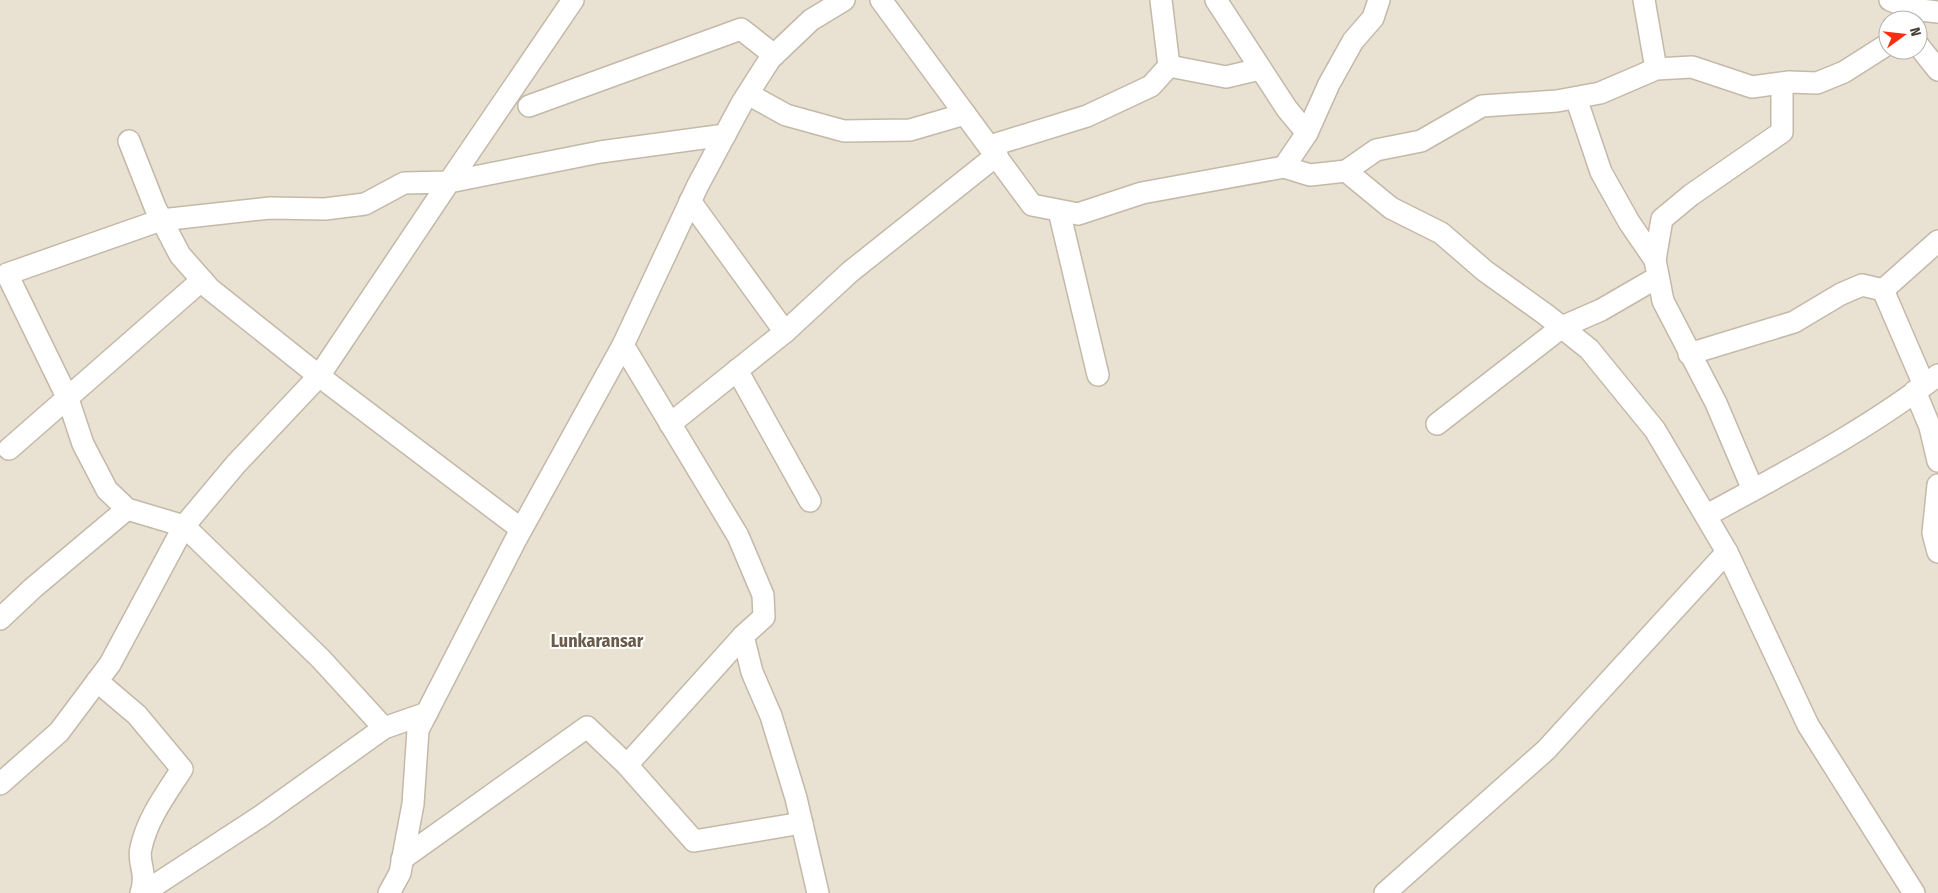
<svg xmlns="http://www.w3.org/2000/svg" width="1938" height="893" font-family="'Fira Sans Condensed',sans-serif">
  <rect width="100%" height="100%" fill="#f4efe4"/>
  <path fill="#e9e1d2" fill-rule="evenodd" d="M0,0H1938V893H0ZM1888,20H1918V50H1888Z"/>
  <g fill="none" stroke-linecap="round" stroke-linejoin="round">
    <g stroke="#c4b9a9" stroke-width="24">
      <g id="minor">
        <path d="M573,0L449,182L404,183L365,204L325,209L270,208L161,220L7,274L68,399L83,444L107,490L127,509L184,526L236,464L319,376L449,182L600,152L725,135"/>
        <path d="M881,0L1032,205L1078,214L1142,193L1284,167L1307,133L1329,84L1353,41L1373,18L1379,0"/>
        <path d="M1161,0L1169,66L1226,77L1260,69"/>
        <path d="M1216,0L1287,109L1307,133"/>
        <path d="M1644,0L1656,69"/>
        <path d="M1890,0L1912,9L1938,12"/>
        <path d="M1918,45L1938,70"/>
        <path d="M748,94L786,115L844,131L910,130L965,114"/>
        <path d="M1576,98L1601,172L1629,222L1655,260"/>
        <path d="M529,106L741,29L774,55"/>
        <path d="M129,141L155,207L180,255L210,289L319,376L521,529"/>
        <path d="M990,146L1087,116L1151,86L1169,66"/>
        <path d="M1284,167L1310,175L1346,171L1391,208L1441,233L1485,271L1545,314L1589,349L1655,430L1727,552L1808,725L1914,893"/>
        <path d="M1346,171L1376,150L1421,141L1482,106L1557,101L1600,93L1656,69L1692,67L1752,87L1789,82L1817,83L1844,72L1888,44"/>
        <path d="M1059,211L1098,375"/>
        <path d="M785,332L850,272L997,155"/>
        <path d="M623,345L738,536L763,595L764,617L743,636L752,672L771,716L796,798L818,893"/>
        <path d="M1689,354L1794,322L1841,294L1862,285L1883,290"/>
        <path d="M737,370L810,501"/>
        <path d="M1924,385L1883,290L1938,241"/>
        <path d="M1915,391L1930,427L1938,461"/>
        <path d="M670,424L785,332L690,201"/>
        <path d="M1437,424L1562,327L1601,310L1658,277"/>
        <path d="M9,449L202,280"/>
        <path d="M1938,485L1933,533L1938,552"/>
        <path d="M1753,490L1716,403L1663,301L1655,260L1662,219L1691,195L1782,132V83"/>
        <path d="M1707,515C1786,472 1867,430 1938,375"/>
        <path d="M0,619L33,588L127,509"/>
        <path d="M97,681L137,715L182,769C166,794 147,819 141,848C137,863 148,872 141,893"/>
        <path d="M627,765L743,636"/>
        <path d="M0,784L59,732L110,664L184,526L321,659L384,728"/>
        <path d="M402,859L587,727L627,765L694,841L802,823"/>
        <path d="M143,893L261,816L384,728L427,713"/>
        <path d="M389,893L400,873L413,804L418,730L515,541L623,345L698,185L742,103L770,59L811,20L844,0"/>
        <path d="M1385,893L1546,750L1727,552"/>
      </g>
    </g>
    <use href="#minor" stroke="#fff" stroke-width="21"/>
  </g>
  <g text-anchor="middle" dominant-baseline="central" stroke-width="4" stroke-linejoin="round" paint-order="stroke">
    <g font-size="18" font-weight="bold" fill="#6b5c49" stroke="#fff">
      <text x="597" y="641">Lunkaransar</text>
    </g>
  </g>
  <g transform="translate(1903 35) rotate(75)"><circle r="24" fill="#ffffff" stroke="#b5b2ad"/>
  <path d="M0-4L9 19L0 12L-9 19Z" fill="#ff2b10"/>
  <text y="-8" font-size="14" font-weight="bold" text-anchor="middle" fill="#473f33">N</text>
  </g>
</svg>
